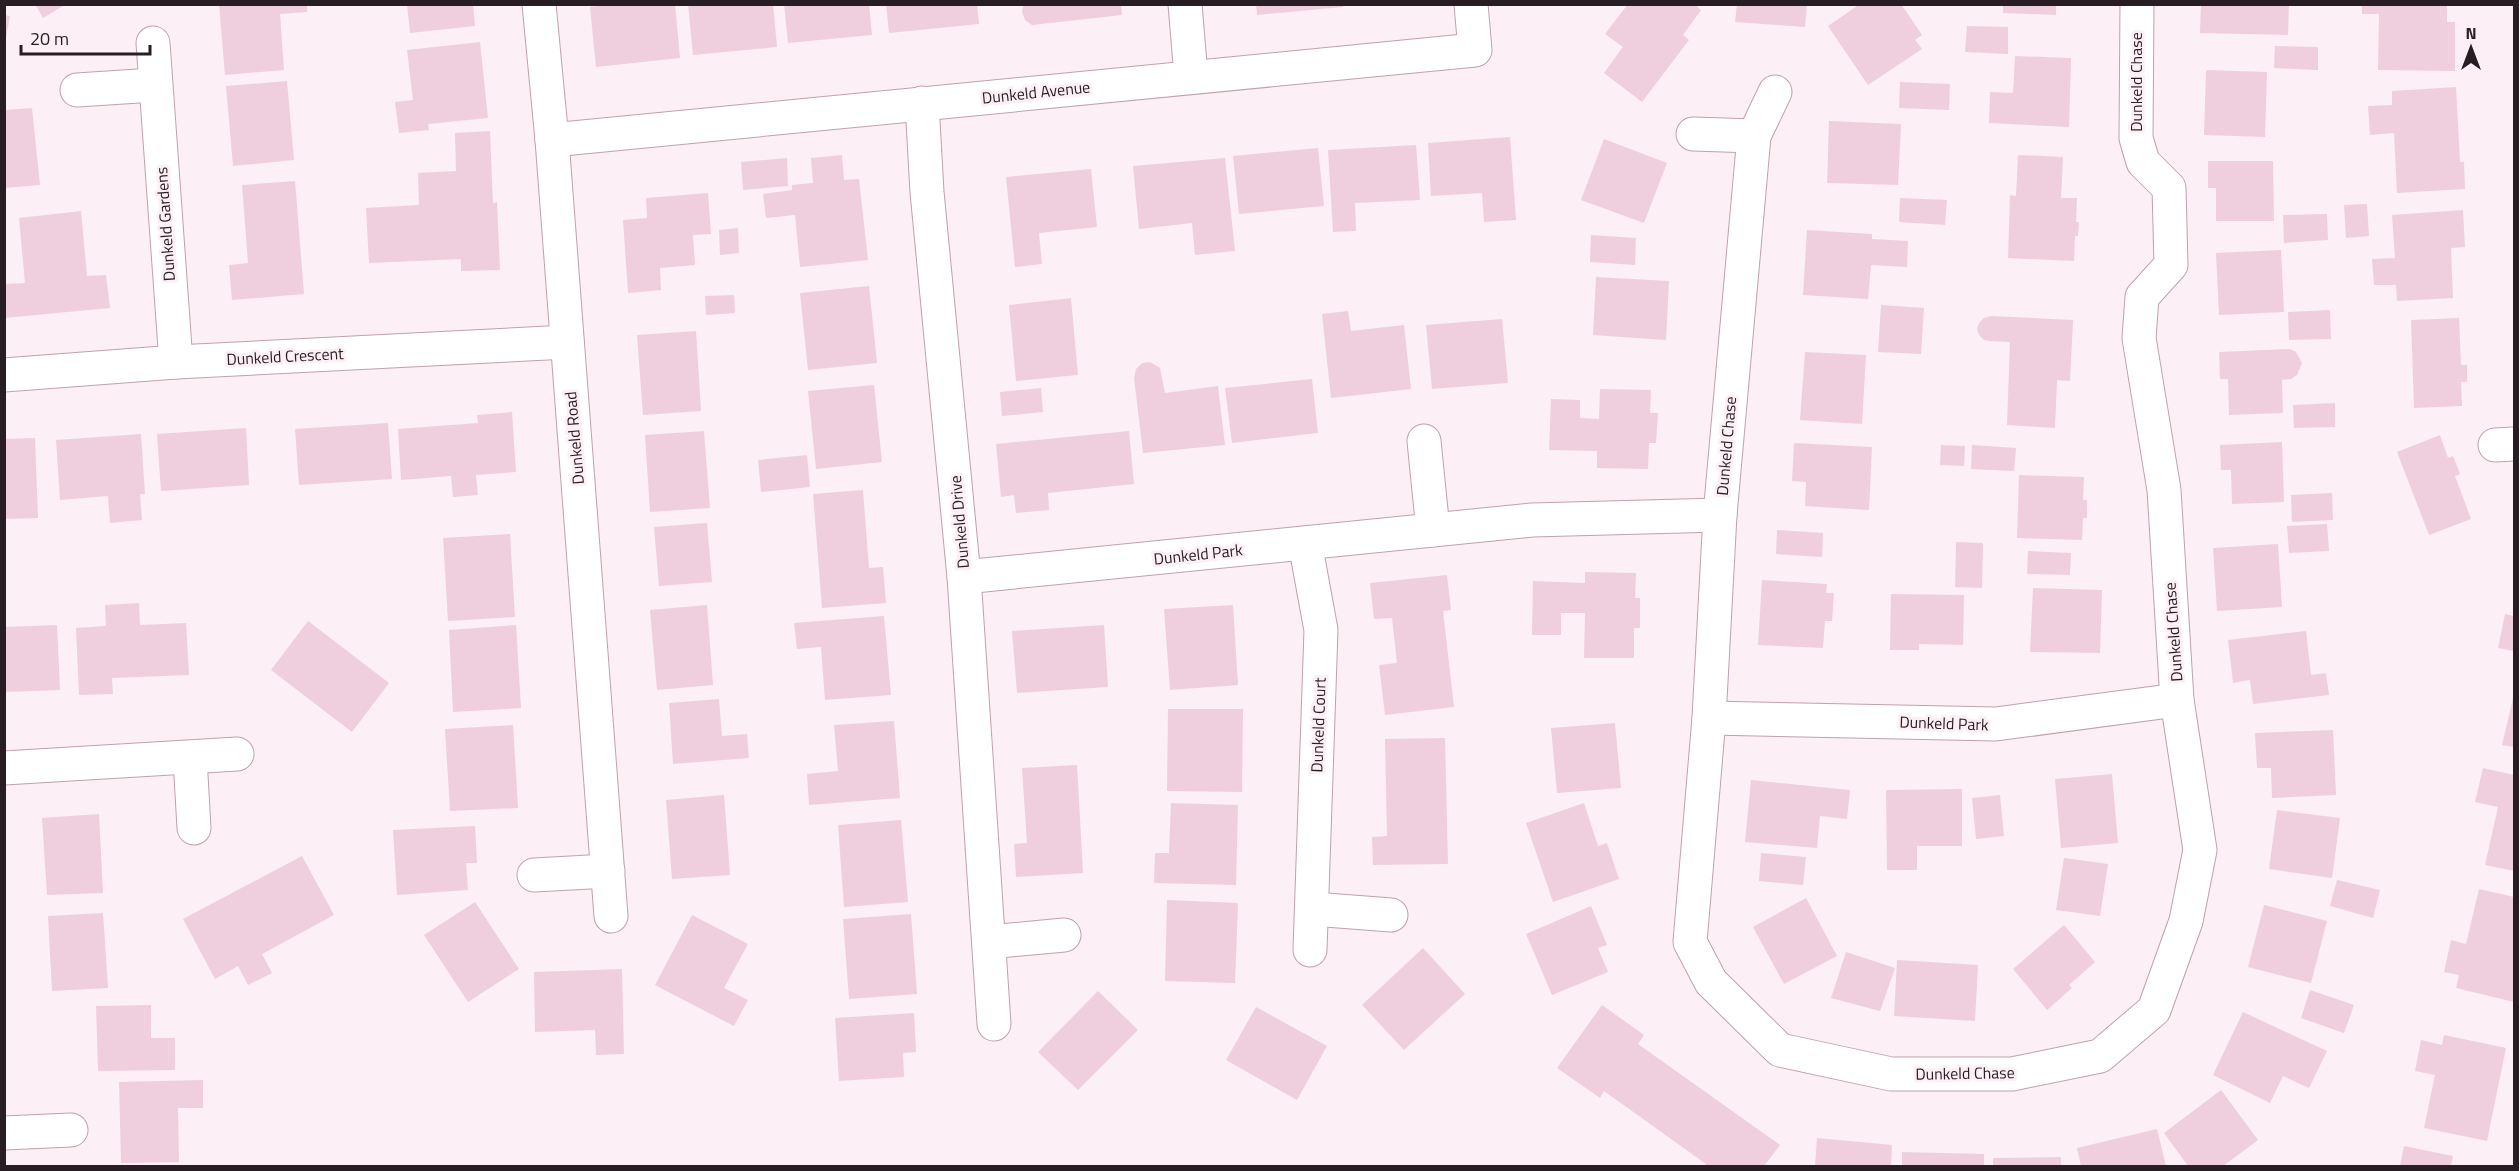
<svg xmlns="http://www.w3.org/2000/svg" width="2519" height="1171" font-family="'Titillium Web',sans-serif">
  <rect width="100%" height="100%" fill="#fceff5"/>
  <g fill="#efcfde">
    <path d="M35,4H66L43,18Z"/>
    <path d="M219,4H307V12L280,14L284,70L225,75Z"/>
    <path d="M407,4H473L475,26L410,33Z"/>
    <path d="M612,4H675L680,58L596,67L590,7Z"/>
    <path d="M688,4H773L777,47L693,55Z"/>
    <path d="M784,4H869L872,35L788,43Z"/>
    <path d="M886,4H977L979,24L889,33Z"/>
    <path d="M1024,4H1121L1122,15L1032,25L1025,20L1022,12Z"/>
    <path d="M1256,4H1343V7L1257,15Z"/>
    <path d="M1628,4H1694L1701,10L1683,35L1689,40L1642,102L1604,73L1623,47L1605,34Z"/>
    <path d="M1737,4H1807L1805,27L1735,22Z"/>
    <path d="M1860,4H1901L1922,35L1915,40L1922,49L1868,85L1828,26Z"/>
    <path d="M2003,4H2056V15L2003,13Z"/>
    <path d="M2201,4H2289L2288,35L2200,33Z"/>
    <path d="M2362,5H2447V22H2455V71L2378,70L2379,14H2362Z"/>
    <path d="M4,15L10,16L6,38H4Z"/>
    <path d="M1967,26L2008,27V54L1965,52Z"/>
    <path d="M480,42L488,118L428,124L429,130L399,133L395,102L413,100L407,50Z"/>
    <path d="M2275,46L2318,47V70L2274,68Z"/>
    <path d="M2015,56L2071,58L2069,127L1989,123L1990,92L2013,93Z"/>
    <path d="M2206,70L2267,72L2265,137L2204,135Z"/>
    <path d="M287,81L294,160L233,166L226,86Z"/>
    <path d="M1900,82L1950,84L1949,110L1899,108Z"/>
    <path d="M2456,87L2460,162H2464L2465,189L2397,193L2394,133L2370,135L2368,106L2392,105V91Z"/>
    <path d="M32,108L40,185L5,188V110Z"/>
    <path d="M1829,121L1901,124L1898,185L1827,183Z"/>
    <path d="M490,131L493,203L497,202L500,270L461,271V259L369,263L366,208L419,205L418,173L456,171L455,133Z"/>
    <path d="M1510,137L1516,220L1484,222L1482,193L1431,196L1428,143Z"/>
    <path d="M1604,139L1667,163L1644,223L1581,200Z"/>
    <path d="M1416,145L1420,200L1355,203L1356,231L1333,232L1328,150Z"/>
    <path d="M1318,148L1324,206L1239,214L1233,156Z"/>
    <path d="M842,155L844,180L859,179L868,260L800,267L795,215L766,218L763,194L792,190V185L813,183L811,158Z"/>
    <path d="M2018,155L2063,157L2061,198H2077L2076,222H2079L2078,236H2075L2074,261L2008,258L2010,195L2016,196Z"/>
    <path d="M787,158L788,186L743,190L741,162Z"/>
    <path d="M1225,158L1235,251L1195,255L1192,223L1139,229L1133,166Z"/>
    <path d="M2208,161H2273L2274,221H2216V188H2208Z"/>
    <path d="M1091,169L1097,227L1039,233L1042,264L1015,267L1006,177Z"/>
    <path d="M295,181L304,294L232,300L229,265L248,263L242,185Z"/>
    <path d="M708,193L711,234L693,235L695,265L660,268L661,290L628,293L623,220L647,218L646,198Z"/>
    <path d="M1900,198L1947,200L1945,225L1899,222Z"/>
    <path d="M2367,204L2369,236L2346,238L2344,205Z"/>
    <path d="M2463,210L2465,247L2451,248L2453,298L2397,301L2396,285H2374L2372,259L2395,258L2392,215Z"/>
    <path d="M81,211L87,276L106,275L110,308L4,318V284L25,283L19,218Z"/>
    <path d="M2327,214L2328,240L2284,243L2283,215Z"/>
    <path d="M738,228L739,253L720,255L719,230Z"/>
    <path d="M1807,230L1872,234V239L1908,241L1907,267L1871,265L1868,299L1803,295Z"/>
    <path d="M1591,235L1636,238L1635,265L1590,262Z"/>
    <path d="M2281,250L2284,312L2219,315L2216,253Z"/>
    <path d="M1596,277L1669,281L1666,340L1593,335Z"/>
    <path d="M869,286L877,363L808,370L800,293Z"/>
    <path d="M734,295L735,313L706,315L705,296Z"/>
    <path d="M1071,298L1078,375L1016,381L1009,305Z"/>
    <path d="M1881,305L1924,308L1921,354L1878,352Z"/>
    <path d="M2330,310L2331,339L2289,340L2288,312Z"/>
    <path d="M1348,311L1351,331L1404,325L1411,389L1331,398L1322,314Z"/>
    <path d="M1991,316L2073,320L2070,381L2057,380L2055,428L2007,425L2010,342L1989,341L1984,340L1979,335L1977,329L1979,323L1984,318Z"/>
    <path d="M2459,318L2461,365H2467V382H2461L2462,406L2414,408L2411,320Z"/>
    <path d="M1502,319L1508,383L1432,389L1426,325Z"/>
    <path d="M696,331L701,411L643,415L637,335Z"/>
    <path d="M2290,349L2296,352L2302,363L2297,375L2291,379L2282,380L2283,413L2229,415L2228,379H2220L2219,352Z"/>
    <path d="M1805,352L1866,355L1862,424L1800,420Z"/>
    <path d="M1150,362L1160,368L1165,393L1218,386L1225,445L1143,453L1134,378L1136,369L1142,363Z"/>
    <path d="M1312,379L1318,433L1232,443L1225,388Z"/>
    <path d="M874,385L882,462L816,469L808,391Z"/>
    <path d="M1041,388L1043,412L1002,416L1000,392Z"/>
    <path d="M1600,389L1651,390L1650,413H1658L1656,443H1649L1648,469L1597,468V451L1549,450L1551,399L1580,400V418L1599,419Z"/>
    <path d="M2335,403V427L2294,428L2293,405Z"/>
    <path d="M512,412L516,472L476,475L478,495L453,497L451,476L401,480L398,429L478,423L477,415Z"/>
    <path d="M388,423L392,479L299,485L295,429Z"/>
    <path d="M246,428L249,485L161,491L157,434Z"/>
    <path d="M704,431L710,508L650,512L645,435Z"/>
    <path d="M1129,431L1134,484L1048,493L1049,510L1016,513L1014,495L1001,497L996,444Z"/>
    <path d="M141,434L145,494H140L142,520L110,523L108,496L60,500L56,440Z"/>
    <path d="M2440,435L2448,458L2453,456L2460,474L2455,476L2471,519L2429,535L2397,452Z"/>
    <path d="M35,438L38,518L4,519V439Z"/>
    <path d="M2282,442L2284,502L2232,504L2231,470H2221L2220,445Z"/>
    <path d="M1794,443L1872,447L1869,510L1805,506L1806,482L1792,481Z"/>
    <path d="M1941,445L1965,446L1964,466L1940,465Z"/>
    <path d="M1972,445L2016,448L2014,471L1971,469Z"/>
    <path d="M807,455L810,487L761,492L758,460Z"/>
    <path d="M2019,475L2084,477L2083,500H2087V518H2083L2082,540L2017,538Z"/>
    <path d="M863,490L869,568L883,567L886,603L822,608L813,494Z"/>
    <path d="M2332,493L2333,520L2292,522L2291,495Z"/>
    <path d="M707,523L712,582L659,586L654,527Z"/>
    <path d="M2327,524L2329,551L2289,553L2287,526Z"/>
    <path d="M1777,530L1823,533L1822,557L1776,554Z"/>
    <path d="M510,534L515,617L448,621L443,538Z"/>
    <path d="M1956,542L1983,543L1982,588L1955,587Z"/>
    <path d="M2278,544L2282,607L2217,611L2213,548Z"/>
    <path d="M2028,551L2071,553L2070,575L2027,574Z"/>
    <path d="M1585,572L1636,573L1635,598H1640V628H1634V658H1584L1585,613H1561V635H1532L1533,581L1585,583Z"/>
    <path d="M1447,575L1451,610L1443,611L1454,707L1385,715L1379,665L1397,663L1392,618L1374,619L1370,583Z"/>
    <path d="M1762,580L1827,584L1826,593H1834L1832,621H1825L1823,648L1758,645Z"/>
    <path d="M2033,588L2102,590L2100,653L2030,652Z"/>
    <path d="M1891,594L1964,595L1963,645L1919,644V650H1890Z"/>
    <path d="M139,603L140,625L186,623L189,675L112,678L113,694L79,695L76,628L106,626L105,605Z"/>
    <path d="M707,605L713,685L657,690L650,610Z"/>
    <path d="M1233,605L1238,685L1170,690L1164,609Z"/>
    <path d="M2505,614L2514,616V651L2498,648Z"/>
    <path d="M884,616L891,695L825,700L821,647L797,649L794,623Z"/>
    <path d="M308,621L389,683L352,732L271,670Z"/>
    <path d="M57,625L60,690L4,692V627Z"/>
    <path d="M516,625L521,708L453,712L449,630Z"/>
    <path d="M1104,625L1108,687L1017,693L1012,631Z"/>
    <path d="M2306,631L2311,675L2326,673L2329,695L2253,704L2250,680L2233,683L2228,640Z"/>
    <path d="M2514,694V747L2502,745Z"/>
    <path d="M719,699L722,736L747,734L749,758L673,764L669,703Z"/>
    <path d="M1168,709H1243L1242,792L1167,791Z"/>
    <path d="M894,721L900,798L809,805L807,774L838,771L834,725Z"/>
    <path d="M1615,723L1621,788L1557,793L1551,728Z"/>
    <path d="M513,725L518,808L450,811L445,729Z"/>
    <path d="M2333,730L2336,795L2272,798L2271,768H2257L2255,733Z"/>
    <path d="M1445,738L1448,864L1373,865L1372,837L1387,836L1385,739Z"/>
    <path d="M1077,765L1083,873L1016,877L1014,844L1027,843L1022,768Z"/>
    <path d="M2483,768L2514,775V871L2485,865L2498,807L2475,802Z"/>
    <path d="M2112,774L2118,843L2061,848L2055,779Z"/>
    <path d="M1751,780L1850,790L1847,819L1820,816L1817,848L1745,842Z"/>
    <path d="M1962,789V846H1917V870H1887L1886,790Z"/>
    <path d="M724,795L730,875L672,879L666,800Z"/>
    <path d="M2000,795L2004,836L1976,839L1972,798Z"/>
    <path d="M1171,803L1238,805L1236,885L1154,883L1155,853H1169Z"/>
    <path d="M1584,803L1598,846L1607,843L1619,879L1553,902L1526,823Z"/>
    <path d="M2277,810L2340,818L2332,878L2269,869Z"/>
    <path d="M99,814L103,893L47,895L42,818Z"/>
    <path d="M901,820L908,902L844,907L838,825Z"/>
    <path d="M475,826L477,863H466L468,890L397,895L393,830Z"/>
    <path d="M1761,853L1806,857L1803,885L1759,881Z"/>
    <path d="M302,856L334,915L262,954L272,973L248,985L238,966L215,979L183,919Z"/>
    <path d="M2064,858L2108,864L2100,916L2056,910Z"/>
    <path d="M2337,880L2380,890L2373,918L2330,906Z"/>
    <path d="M2479,889L2514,897V1002L2456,988L2459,975L2444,972L2451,940L2466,944Z"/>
    <path d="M1806,898L1837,956L1784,984L1753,927Z"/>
    <path d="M1167,900L1238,903L1235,983L1165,981Z"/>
    <path d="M475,902L519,969L468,1002L424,935Z"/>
    <path d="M2264,905L2327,921L2311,983L2248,967Z"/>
    <path d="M1591,906L1607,945L1598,948L1608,972L1552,995L1526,934Z"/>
    <path d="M103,913L108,988L52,991L48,916Z"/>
    <path d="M911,914L917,994L849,999L843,919Z"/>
    <path d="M692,915L748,944L724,988L748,1000L734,1026L655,985Z"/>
    <path d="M2064,925L2095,962L2069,985L2072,988L2047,1010L2013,969Z"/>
    <path d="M1423,948L1465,994L1404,1050L1362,1005Z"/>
    <path d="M1846,952L1895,968L1880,1011L1831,998Z"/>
    <path d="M1897,960L1978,965L1975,1021L1894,1016Z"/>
    <path d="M622,969L624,1054L596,1055L595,1030L535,1032L534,972Z"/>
    <path d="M2310,990L2354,1005L2344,1033L2301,1018Z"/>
    <path d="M1098,991L1138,1030L1078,1090L1038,1052Z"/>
    <path d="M151,1005V1038H175V1070L98,1071L96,1006Z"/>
    <path d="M1602,1005L1644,1035L1638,1044L1780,1145L1764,1166H1705L1706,1164L1604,1091L1600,1098L1557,1068Z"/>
    <path d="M1256,1007L1327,1046L1297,1100L1226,1060Z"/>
    <path d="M2243,1012L2327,1051L2309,1088L2283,1076L2270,1103L2213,1075Z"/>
    <path d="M914,1013L916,1052L903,1053L904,1077L839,1081L835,1018Z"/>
    <path d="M2444,1035L2506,1048L2487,1141L2424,1128L2435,1075L2415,1071L2421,1040L2442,1045Z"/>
    <path d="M203,1080V1108H178L179,1162L121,1163L119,1082Z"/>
    <path d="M2221,1090L2258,1140L2223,1166H2188L2164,1133Z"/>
    <path d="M2157,1129L2166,1166H2081L2077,1148Z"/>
    <path d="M1817,1138L1892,1145L1891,1166H1815Z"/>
    <path d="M2404,1146L2453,1156L2451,1166H2400Z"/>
    <path d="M1902,1152L1984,1154V1166H1902Z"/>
    <path d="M2061,1157V1166H1993V1158Z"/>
  </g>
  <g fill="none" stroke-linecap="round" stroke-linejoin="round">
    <g stroke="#bfa1af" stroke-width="35">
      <g id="street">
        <path d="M539,4L552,140L611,916"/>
        <path d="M1185,4L1191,76"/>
        <path d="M153,43L176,362"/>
        <path d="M77,90L154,85"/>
        <path d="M1775,92L1754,136L1720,515L1709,718L1690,942L1711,982L1780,1050L1891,1074H2012L2100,1056L2154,1010L2186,921L2200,850L2177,700L2164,490L2139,338L2142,297L2171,265L2169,188L2143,162L2136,138L2137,4"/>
        <path d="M922,103L927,192L964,577L994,1024"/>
        <path d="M1693,134L1754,136"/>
        <path d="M552,140L1475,50L1471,4"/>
        <path d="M4,375L176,362L567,342"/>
        <path d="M1424,441L1433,530"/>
        <path d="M2495,445L2514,444"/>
        <path d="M1305,543L1321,630L1310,950"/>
        <path d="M964,577L1532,520L1720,515"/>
        <path d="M1709,718L1996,724L2177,700"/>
        <path d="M190,758L194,828"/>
        <path d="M4,768L237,754"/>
        <path d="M534,875L608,871"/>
        <path d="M1313,909L1391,915"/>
        <path d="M989,942L1064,935"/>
        <path d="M4,1133L71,1130"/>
      </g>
    </g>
    <use href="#street" stroke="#fff" stroke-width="33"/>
  </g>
  <g text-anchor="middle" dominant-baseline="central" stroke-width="6" stroke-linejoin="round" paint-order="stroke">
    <g font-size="16" fill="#281d22" stroke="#fceff5">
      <text transform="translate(2136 82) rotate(-90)">Dunkeld Chase</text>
      <text transform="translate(1036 92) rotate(-6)">Dunkeld Avenue</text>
      <text transform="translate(165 224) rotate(-94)">Dunkeld Gardens</text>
      <text transform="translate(285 356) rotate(-3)">Dunkeld Crescent</text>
      <text transform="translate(574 438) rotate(-95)">Dunkeld Road</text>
      <text transform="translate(1726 446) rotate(-85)">Dunkeld Chase</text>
      <text transform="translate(959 522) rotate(-95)">Dunkeld Drive</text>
      <text transform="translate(1198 554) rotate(-6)">Dunkeld Park</text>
      <text transform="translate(2173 632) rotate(-94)">Dunkeld Chase</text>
      <text transform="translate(1944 723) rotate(2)">Dunkeld Park</text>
      <text transform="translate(1318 725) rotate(-88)">Dunkeld Court</text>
      <text transform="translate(1965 1073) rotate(-1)">Dunkeld Chase</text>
    </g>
  </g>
  <rect width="2519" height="1171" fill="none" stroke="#281d22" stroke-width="12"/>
  <g transform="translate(2471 48)" stroke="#fceff5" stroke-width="4.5" paint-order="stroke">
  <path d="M0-4.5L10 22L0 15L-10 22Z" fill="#281d22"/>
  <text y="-9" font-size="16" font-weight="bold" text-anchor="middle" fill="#281d22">N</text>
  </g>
  <path d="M21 45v9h129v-9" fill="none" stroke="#281d22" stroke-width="3"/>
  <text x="30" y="45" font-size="18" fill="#281d22" stroke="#fceff5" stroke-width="4.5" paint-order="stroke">20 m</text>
</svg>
